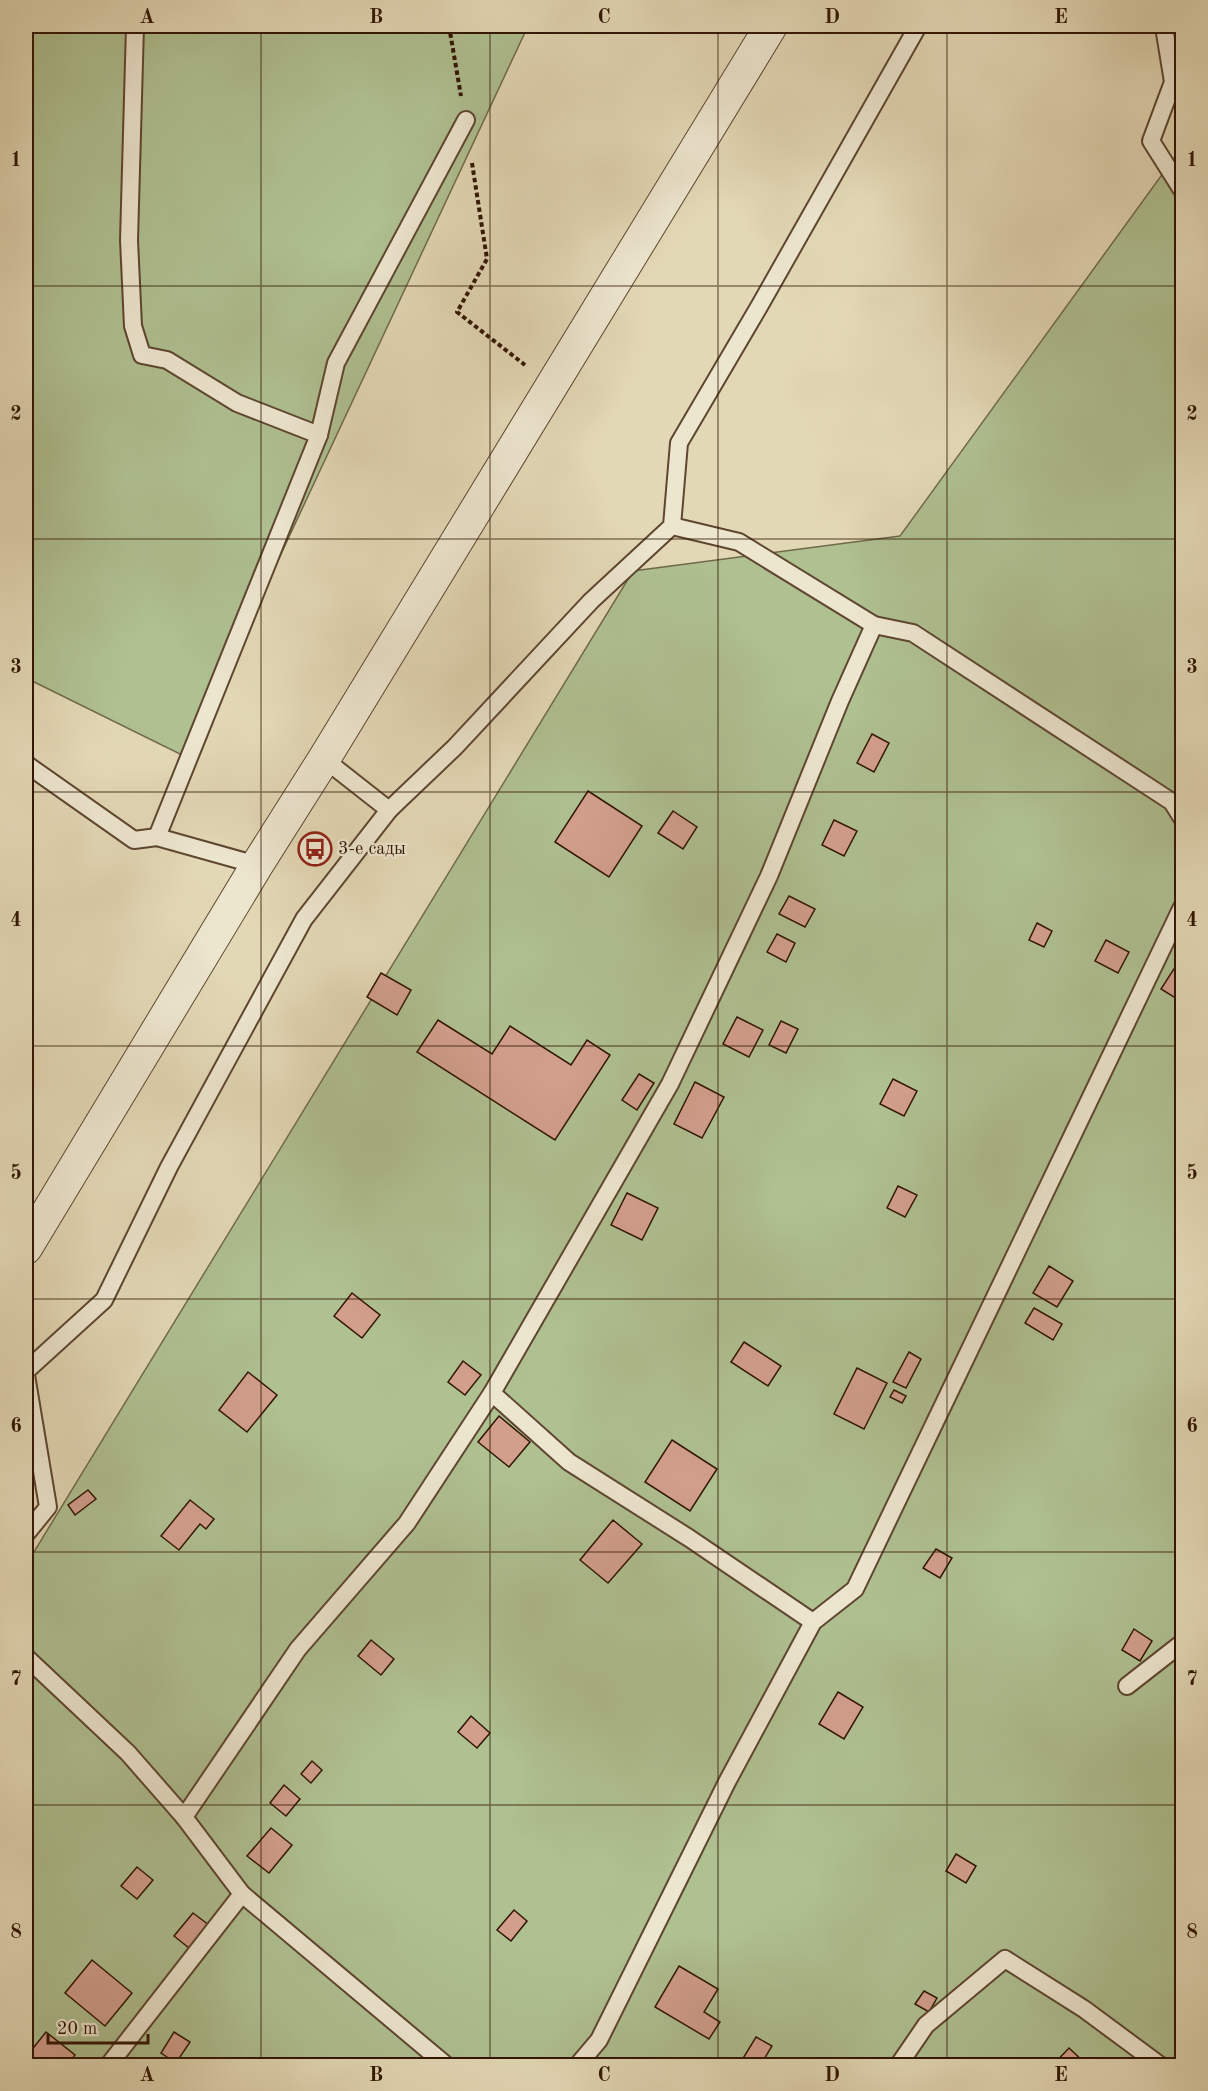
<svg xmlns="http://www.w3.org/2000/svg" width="1208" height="2091" font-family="'Old Standard TT',serif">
  <rect width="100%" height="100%" fill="#e3d8b5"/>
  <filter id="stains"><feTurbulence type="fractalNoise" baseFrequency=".00333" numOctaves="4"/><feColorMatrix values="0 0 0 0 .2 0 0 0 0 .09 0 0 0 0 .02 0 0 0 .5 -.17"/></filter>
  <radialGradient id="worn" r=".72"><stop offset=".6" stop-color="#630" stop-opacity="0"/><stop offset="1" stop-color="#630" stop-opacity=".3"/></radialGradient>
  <g fill="#afc091" stroke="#706a4a" stroke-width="1.5">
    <path d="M26,26H528L186,757L26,678Z"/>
    <path d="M1182,147V2065H26V1565L633,571L900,536Z"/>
  </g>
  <g fill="#d29f8d" stroke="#311503" stroke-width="1.5">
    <path d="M872,734L889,743L874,772L857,763Z"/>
    <path d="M588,791L642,826L609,877L555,842Z"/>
    <path d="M673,811L697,827L683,849L658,833Z"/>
    <path d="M834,820L857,831L844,856L822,845Z"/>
    <path d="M789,896L815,909L805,927L779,914Z"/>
    <path d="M1037,923L1052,931L1044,947L1029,940Z"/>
    <path d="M777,934L795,943L786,962L767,952Z"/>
    <path d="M1106,940L1129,952L1118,973L1095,961Z"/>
    <path d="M1177,964L1182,968V1002L1161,989Z"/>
    <path d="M381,973L411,990L397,1015L367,997Z"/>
    <path d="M737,1017L763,1030L749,1057L723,1044Z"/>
    <path d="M438,1020L492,1054L510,1026L571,1065L587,1040L610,1055L555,1140L417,1052Z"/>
    <path d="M781,1021L798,1029L786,1053L769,1045Z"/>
    <path d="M639,1074L654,1083L637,1110L622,1100Z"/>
    <path d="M893,1079L917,1091L904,1116L880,1104Z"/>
    <path d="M695,1082L724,1097L702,1138L674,1124Z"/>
    <path d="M898,1186L917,1195L905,1217L887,1208Z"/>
    <path d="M627,1193L658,1208L642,1240L611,1225Z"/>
    <path d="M1049,1266L1073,1281L1057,1307L1033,1293Z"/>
    <path d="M352,1293L380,1315L362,1338L334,1316Z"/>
    <path d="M1034,1308L1062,1324L1053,1340L1025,1323Z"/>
    <path d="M744,1342L781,1366L768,1386L731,1362Z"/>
    <path d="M909,1352L921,1359L906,1388L893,1382Z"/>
    <path d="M463,1361L481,1375L465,1395L448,1382Z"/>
    <path d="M857,1368L887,1383L864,1429L834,1414Z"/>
    <path d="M248,1372L277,1395L247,1432L219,1410Z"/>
    <path d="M894,1390L906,1396L902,1403L890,1397Z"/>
    <path d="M499,1416L530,1442L509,1467L478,1442Z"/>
    <path d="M672,1440L717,1469L690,1511L645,1482Z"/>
    <path d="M88,1490L96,1499L75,1515L68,1505Z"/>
    <path d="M190,1500L214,1519L206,1529L200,1524L179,1550L161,1536Z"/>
    <path d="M613,1520L642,1544L608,1583L580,1560Z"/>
    <path d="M936,1549L952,1558L940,1578L923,1568Z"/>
    <path d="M1134,1629L1152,1641L1140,1661L1122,1650Z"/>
    <path d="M371,1640L394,1659L381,1675L358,1656Z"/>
    <path d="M838,1692L863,1707L844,1739L819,1724Z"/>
    <path d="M471,1716L490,1733L477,1748L458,1732Z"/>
    <path d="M312,1761L322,1770L311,1783L301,1774Z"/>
    <path d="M284,1785L300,1799L286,1816L270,1803Z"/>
    <path d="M271,1828L292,1845L269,1873L247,1856Z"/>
    <path d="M956,1854L976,1866L966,1883L946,1871Z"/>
    <path d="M137,1867L153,1880L137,1899L121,1886Z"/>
    <path d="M514,1910L527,1921L511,1941L497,1930Z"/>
    <path d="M193,1913L209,1925L189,1948L174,1936Z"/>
    <path d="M92,1960L132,1993L105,2026L65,1993Z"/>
    <path d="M679,1966L718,1989L704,2012L720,2022L709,2039L655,2007Z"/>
    <path d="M924,1991L937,1998L929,2012L915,2004Z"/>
    <path d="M46,2032L75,2055L67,2066H26V2057Z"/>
    <path d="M174,2032L190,2042L176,2063L161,2053Z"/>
    <path d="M756,2037L772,2046L760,2066H752L742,2060Z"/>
    <path d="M1069,2048L1085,2063L1082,2066H1052Z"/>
  </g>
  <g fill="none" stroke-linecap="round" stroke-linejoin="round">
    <g stroke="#5e4630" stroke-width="20">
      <g id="lane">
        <path d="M135,26L129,240L133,326L142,355L167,360L237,403L319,435"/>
        <path d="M1166,26L1165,33L1173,82L1151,141L1182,190"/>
        <path d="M672,526L739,542L874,625L913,633L1172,802L1182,818"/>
        <path d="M324,759L389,810L455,747L591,601L672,526L679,443L760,305L918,26"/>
        <path d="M26,764L134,840L157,837L257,865"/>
        <path d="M157,837L319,435L336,363L466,120"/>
        <path d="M26,1371L104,1300L169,1167L304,919L389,810"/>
        <path d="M26,1375L48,1507L26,1534"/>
        <path d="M492,1393L569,1462L689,1538L813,1622"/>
        <path d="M26,1657L128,1753L184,1817L242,1894L447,2066"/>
        <path d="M1127,1686L1182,1643"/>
        <path d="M184,1817L298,1649L407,1523L492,1393L670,1084L769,876L840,701L874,625"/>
        <path d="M108,2066L242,1894"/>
        <path d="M577,2066L599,2040L727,1782L813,1622L855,1589L1182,907"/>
        <path d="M898,2066L926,2025L1005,1959L1084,2009L1161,2066"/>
      </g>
    </g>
    <g stroke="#5e4630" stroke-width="34">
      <path id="street" d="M26,1248L257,865L324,759L771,26"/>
    </g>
    <g stroke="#311503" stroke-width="4" stroke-dasharray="4.5 3" stroke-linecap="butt">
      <path d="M449,26L461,96"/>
      <path d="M472,163L487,259L457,312L525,365"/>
    </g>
    <use href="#lane" stroke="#ede6cf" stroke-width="16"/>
    <use href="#street" stroke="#ede6cf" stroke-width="32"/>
  </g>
  <path fill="none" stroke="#311503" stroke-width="1.5" stroke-opacity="0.55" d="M261,26V2066M490,26V2066M718,26V2066M947,26V2066M26,286H1182M26,539H1182M26,792H1182M26,1046H1182M26,1299H1182M26,1552H1182M26,1805H1182"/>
  <defs>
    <g id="bus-ring" transform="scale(1.725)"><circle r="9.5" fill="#ede6cf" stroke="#8f2418" stroke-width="1.5"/><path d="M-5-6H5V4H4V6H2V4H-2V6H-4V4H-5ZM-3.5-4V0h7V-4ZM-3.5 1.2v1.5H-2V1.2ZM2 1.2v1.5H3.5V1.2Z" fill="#8f2418"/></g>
  </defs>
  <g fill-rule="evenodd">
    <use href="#bus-ring" x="315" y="849"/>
  </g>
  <g text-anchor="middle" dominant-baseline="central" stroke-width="4.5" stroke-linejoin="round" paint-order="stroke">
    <g font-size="18" fill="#311503" stroke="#ede6cf" text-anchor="start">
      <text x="338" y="849">3-е сады</text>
    </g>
  </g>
  <rect width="1208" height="2091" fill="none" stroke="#e3d8b5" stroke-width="66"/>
  <path d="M48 2034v9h100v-9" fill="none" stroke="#311503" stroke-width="3"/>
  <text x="57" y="2034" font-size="18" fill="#311503" stroke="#ede6cf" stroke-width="4.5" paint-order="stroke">20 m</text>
  <rect x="33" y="33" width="1142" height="2025" fill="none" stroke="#311503" stroke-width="2"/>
  <g font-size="20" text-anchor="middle" font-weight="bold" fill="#311503">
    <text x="147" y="23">A</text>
    <text x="376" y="23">B</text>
    <text x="604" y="23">C</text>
    <text x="832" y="23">D</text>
    <text x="1061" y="23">E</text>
    <text x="16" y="166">1</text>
    <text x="1192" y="166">1</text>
    <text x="16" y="420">2</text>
    <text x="1192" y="420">2</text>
    <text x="16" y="673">3</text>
    <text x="1192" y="673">3</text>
    <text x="16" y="926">4</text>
    <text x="1192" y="926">4</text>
    <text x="16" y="1179">5</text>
    <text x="1192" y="1179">5</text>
    <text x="16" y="1432">6</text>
    <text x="1192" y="1432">6</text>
    <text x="16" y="1685">7</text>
    <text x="1192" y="1685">7</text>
    <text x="16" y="1938">8</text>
    <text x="1192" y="1938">8</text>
    <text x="147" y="2081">A</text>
    <text x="376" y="2081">B</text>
    <text x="604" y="2081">C</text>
    <text x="832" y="2081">D</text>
    <text x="1061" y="2081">E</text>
  </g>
  <rect width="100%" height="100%" filter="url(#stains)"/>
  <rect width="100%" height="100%" fill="url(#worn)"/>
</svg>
